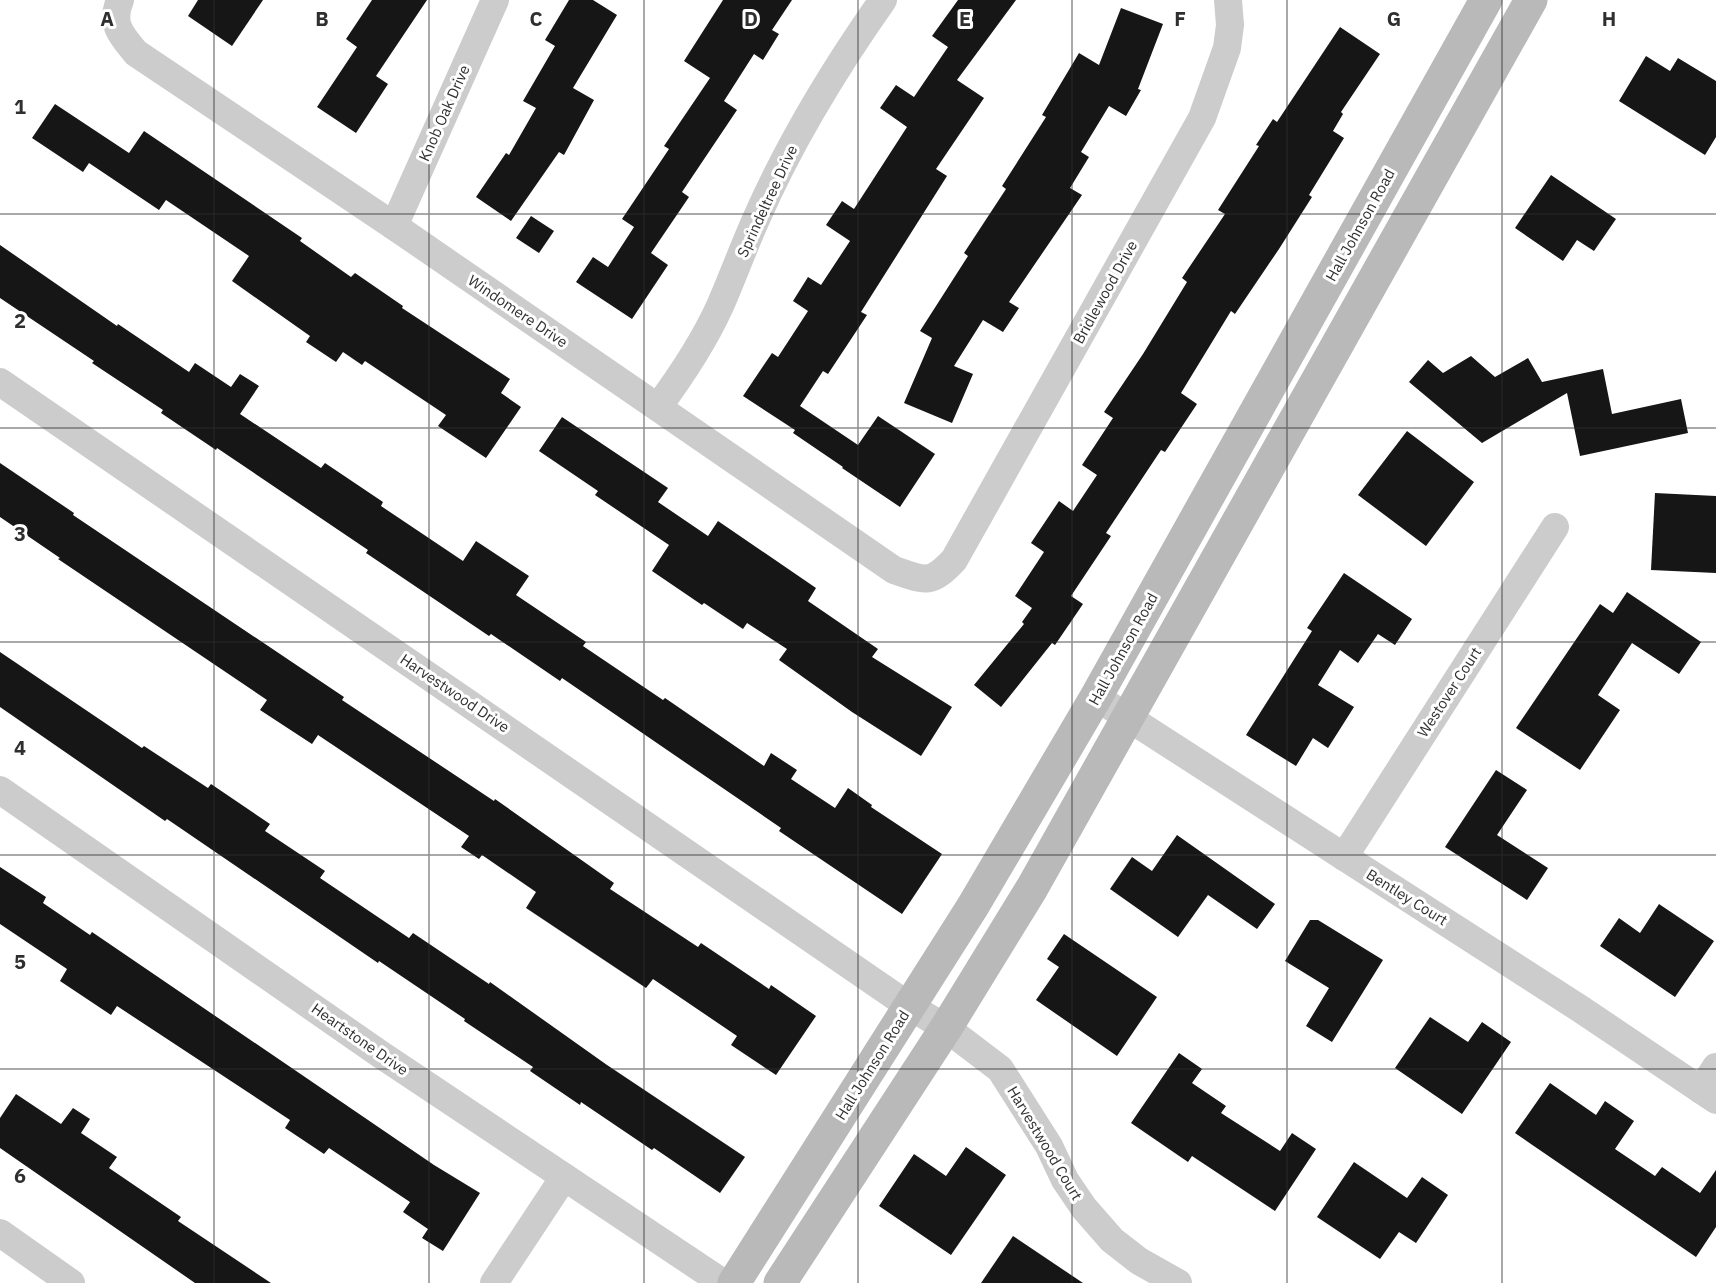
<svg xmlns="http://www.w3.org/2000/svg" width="1716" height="1283" font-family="'IBM Plex Sans',sans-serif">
  <rect width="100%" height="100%" fill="#fff"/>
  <g fill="#161616">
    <path d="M198,0H263L232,46L188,16Z"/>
    <path d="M372,0H427L376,76L388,84L356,133L317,107L357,47L346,39Z"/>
    <path d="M569,0H593L617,15L573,88L594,100L564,155L559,152L511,221L476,197L506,153L509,155L536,108L523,101L555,46L545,40Z"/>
    <path d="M723,0H792L772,30L779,34L763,60L754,54L724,101L737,110L682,192L689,197L651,253L668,265L632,319L576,282L593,257L608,267L634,227L622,219L669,149L664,146L710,78L684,61Z"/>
    <path d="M958,0H1016L957,80L984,98L936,169L947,176L861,312L867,315L828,374L823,371L800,406L858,445L878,416L935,454L900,507L842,468L843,467L793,433L795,430L743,396L772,353L778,357L808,311L793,301L808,277L821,285L850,241L826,225L842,201L854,209L907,127L880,108L896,85L914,97L948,47L932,36Z"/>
    <path d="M1121,8L1163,24L1138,89L1141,90L1126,116L1109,106L1081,152L1089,157L1070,188L1082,195L1009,302L1019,308L1003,332L983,320L954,366L973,374L952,423L904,403L932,338L920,331L968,256L964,253L1006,189L1002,186L1046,117L1042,115L1079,53L1099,65Z"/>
    <path d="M1340,27L1380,54L1341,112L1343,114L1333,131L1344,138L1309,195L1312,197L1279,249L1235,314L1231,311L1181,393L1197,404L1165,452L1161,450L1106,533L1111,536L1071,596L1083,604L1055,645L1052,643L1001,707L974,685L1024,624L1022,622L1032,608L1015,596L1044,552L1031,543L1059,501L1073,511L1097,475L1082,465L1113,418L1104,412L1143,354L1187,282L1182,278L1225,214L1218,210L1259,146L1256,145L1273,119L1277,122Z"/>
    <path d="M1646,56L1670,71L1678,58L1716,81V137L1705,155L1619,101Z"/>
    <path d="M55,104L129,153L144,131L302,238L300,241L351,277L355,273L403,306L402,308L510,379L501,393L521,407L486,458L438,426L446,415L365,361L362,365L343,352L336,362L306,342L310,336L232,281L249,256L166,200L159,210L89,163L83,172L32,138Z"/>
    <path d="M1551,175L1616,219L1594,251L1577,240L1563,261L1515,228Z"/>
    <path d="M531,216L554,231L539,253L516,238Z"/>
    <path d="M0,245L117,326L118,324L189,372L195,363L231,387L240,374L259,386L240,414L321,468L325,463L383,502L381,506L463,561L476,541L529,576L516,595L586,642L583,646L663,700L665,698L764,766L771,753L797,770L791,779L835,808L848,788L872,805L871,807L942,854L902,914L779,831L781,828L562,678L560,681L491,634L489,636L366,553L368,550L217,448L216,450L161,413L163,410L92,363L94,361L0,298Z"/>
    <path d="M1471,356L1495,377L1528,358L1542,382L1603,369L1612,414L1681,399L1688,433L1580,456L1567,393L1482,443L1409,382L1428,360L1443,373Z"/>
    <path d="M562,417L668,488L658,502L708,536L718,521L816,588L808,601L878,649L872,657L952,707L921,756L852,712L779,660L787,649L747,623L743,629L704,603L702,605L652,571L669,545L595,495L598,491L539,451Z"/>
    <path d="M1407,431L1474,482L1426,546L1358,495Z"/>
    <path d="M0,463L74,513L73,515L344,697L342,700L494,801L495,799L614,883L610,889L698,947L701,943L769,989L771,985L816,1016L776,1075L731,1045L737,1036L653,979L646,988L526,908L536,892L482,855L479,859L461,847L469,836L318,735L312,744L260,710L267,700L58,559L60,558L0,517Z"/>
    <path d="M1655,493L1716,496V573L1651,570Z"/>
    <path d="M1344,573L1412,619L1395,645L1378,634L1358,663L1340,650L1318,685L1354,707L1328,748L1313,738L1296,766L1246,735L1312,631L1307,628Z"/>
    <path d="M1627,592L1701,642L1679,674L1632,643L1598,695L1620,710L1580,770L1516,728L1600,604L1613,613Z"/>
    <path d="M0,652L142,748L144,746L208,788L211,784L270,824L265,831L325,871L320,878L409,938L413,933L489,984L490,982L607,1065L745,1157L720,1193L654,1148L652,1150L581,1102L580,1105L530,1071L533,1067L464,1021L465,1019L379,961L378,963L167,819L165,821L0,707Z"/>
    <path d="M1496,770L1527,790L1497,835L1548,868L1527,900L1445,847Z"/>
    <path d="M1177,835L1275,904L1257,929L1208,895L1178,937L1110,889L1132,857L1152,871Z"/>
    <path d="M0,867L46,897L43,903L90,935L92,932L434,1165L480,1193L443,1251L422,1238L428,1229L403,1212L410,1202L329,1148L324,1154L285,1128L290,1120L117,1006L111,1015L60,981L67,969L0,924Z"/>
    <path d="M1659,904L1714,941L1675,997L1600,946L1619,918L1640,933Z"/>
    <path d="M1310,920H1318L1383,960L1332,1042L1306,1026L1329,988L1285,961Z"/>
    <path d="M1064,934L1157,997L1117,1056L1036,1000L1059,967L1047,959Z"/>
    <path d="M1430,1017L1468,1042L1482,1022L1511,1042L1462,1114L1395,1068Z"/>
    <path d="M1179,1053L1202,1069L1192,1083L1226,1106L1221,1113L1280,1151L1292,1133L1316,1149L1275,1211L1192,1156L1188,1162L1131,1123Z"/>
    <path d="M1550,1083L1596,1115L1605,1101L1634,1121L1615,1149L1655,1176L1662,1167L1700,1193L1716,1170V1227L1696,1257L1515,1133Z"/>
    <path d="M16,1094L61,1124L73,1108L90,1119L81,1133L117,1157L109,1168L181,1217L178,1221L271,1283H195L0,1148V1118Z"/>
    <path d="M966,1147L1006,1175L951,1255L879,1206L914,1154L946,1176Z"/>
    <path d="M1354,1162L1407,1198L1422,1177L1448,1195L1416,1243L1399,1232L1380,1259L1317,1217Z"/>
    <path d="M1013,1236L1083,1283H981Z"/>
  </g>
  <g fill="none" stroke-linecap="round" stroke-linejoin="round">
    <g stroke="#ccc" stroke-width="28">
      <path d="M120,0C110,24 121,35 136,53L394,226L894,570C926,581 930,585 954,560L1202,118L1227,48L1230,25L1228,0"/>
      <path d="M394,226L495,0"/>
      <path d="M0,382L909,1006L946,1028L1000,1069L1049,1146L1065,1180L1084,1208L1112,1240L1139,1261L1178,1283"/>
      <path d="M658,407C681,376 704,341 720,306C733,276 744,246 757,217C791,140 835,68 883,0"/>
      <path d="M1096,697L1579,1008L1716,1100"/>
      <path d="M0,790L380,1054L723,1283"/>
      <path d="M1344,857L1555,527"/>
      <path d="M1701,1090L1716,1067"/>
      <path d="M0,1233L71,1283"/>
      <path d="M494,1283L564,1177"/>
    </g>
    <g stroke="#b9b9b9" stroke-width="33">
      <path d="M734,1283L973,906L1096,697L1486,0"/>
      <path d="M780,1283L946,1028L1032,888L1531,0"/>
    </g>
  </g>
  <path fill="none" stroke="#2f2f2f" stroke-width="1.5" stroke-opacity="0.55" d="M214,0V1283M429,0V1283M644,0V1283M858,0V1283M1072,0V1283M1287,0V1283M1502,0V1283M0,214H1716M0,428H1716M0,642H1716M0,855H1716M0,1069H1716"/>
  <g text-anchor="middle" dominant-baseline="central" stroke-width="6" stroke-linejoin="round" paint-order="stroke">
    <g font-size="15" fill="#2f2f2f" stroke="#fff">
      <text transform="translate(444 113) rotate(-66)">Knob Oak Drive</text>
      <text transform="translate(767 201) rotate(-65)">Sprindeltree Drive</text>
      <text transform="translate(1360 225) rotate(-61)">Hall Johnson Road</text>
      <text transform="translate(1105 292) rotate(-61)">Bridlewood Drive</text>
      <text transform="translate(518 311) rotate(34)">Windomere Drive</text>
      <text transform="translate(1123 649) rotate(-61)">Hall Johnson Road</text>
      <text transform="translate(1449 692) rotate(-57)">Westover Court</text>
      <text transform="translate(455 693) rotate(34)">Harvestwood Drive</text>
      <text transform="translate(1407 897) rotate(32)">Bentley Court</text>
      <text transform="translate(360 1039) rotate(35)">Heartstone Drive</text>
      <text transform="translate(872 1065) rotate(-58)">Hall Johnson Road</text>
      <text transform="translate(1045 1143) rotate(59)">Harvestwood Court</text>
    </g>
  </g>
  <g font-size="20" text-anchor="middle" font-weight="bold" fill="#2f2f2f" stroke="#fff" stroke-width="6" stroke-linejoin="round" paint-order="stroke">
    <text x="107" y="26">A</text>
    <text x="322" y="26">B</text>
    <text x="536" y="26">C</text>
    <text x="751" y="26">D</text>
    <text x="965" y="26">E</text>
    <text x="1180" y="26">F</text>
    <text x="1394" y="26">G</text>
    <text x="1609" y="26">H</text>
    <text x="20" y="114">1</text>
    <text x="20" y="328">2</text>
    <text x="20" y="541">3</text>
    <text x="20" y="755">4</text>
    <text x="20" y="969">5</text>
    <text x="20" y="1183">6</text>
  </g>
</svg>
